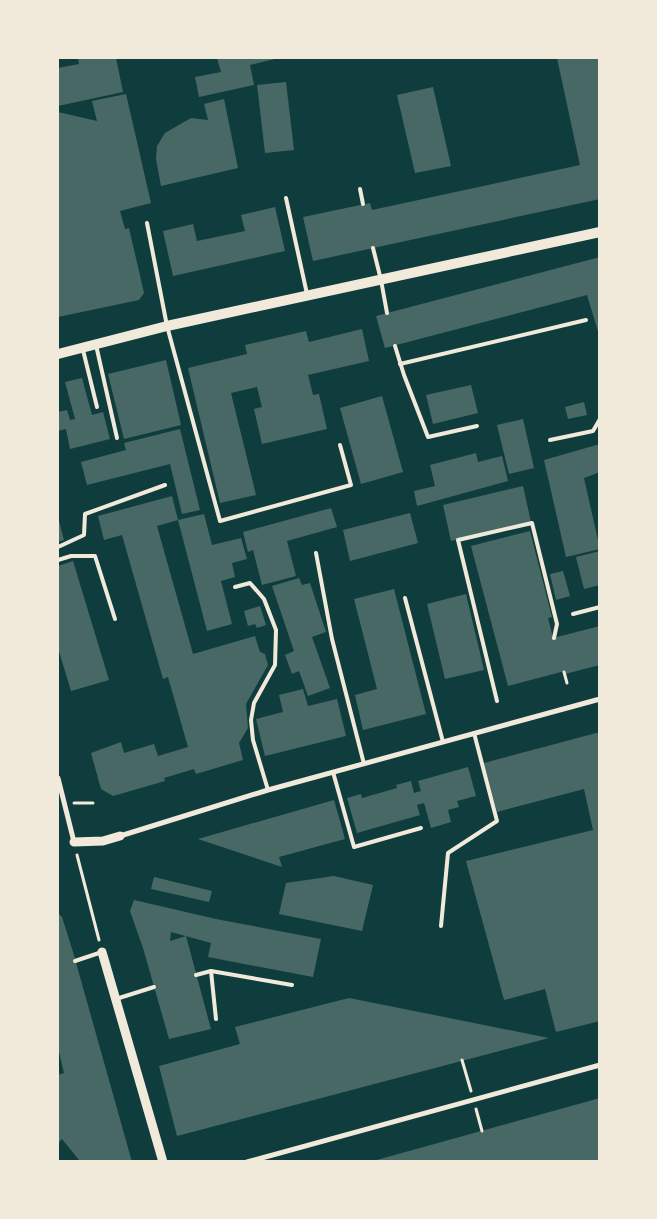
<svg xmlns="http://www.w3.org/2000/svg" width="657" height="1219" font-family="Montserrat,sans-serif">
  <rect width="100%" height="100%" fill="#0f3d3e"/>
  <g fill="#486865">
    <path d="M78,58H116L123,92L58,106V68L79,64Z"/>
    <path d="M217,58H279L250,65L254,85L199,97L195,77L221,72Z"/>
    <path d="M557,58H600V199L313,261L303,217L370,203L372,210L580,165Z"/>
    <path d="M286,82L294,150L265,153L257,85Z"/>
    <path d="M433,87L451,166L415,173L397,95Z"/>
    <path d="M126,94L151,203L120,211L125,229L129,228L144,293L139,300L58,317V112L97,121L92,101Z"/>
    <path d="M224,99L238,168L161,186L156,159L157,146L165,133L191,118L208,120L204,104Z"/>
    <path d="M275,207L285,251L173,276L163,231L193,224L197,241L245,231L241,215Z"/>
    <path d="M600,257V338L587,295L385,348L376,316Z"/>
    <path d="M362,329L369,361L308,375L313,395L319,394L327,429L262,444L254,409L262,407L257,387L231,393L256,495L220,503L188,368L247,354L245,345L306,331L309,342Z"/>
    <path d="M166,360L181,425L124,439L108,374Z"/>
    <path d="M82,378L92,415L103,412L110,439L70,449L66,429L58,431V412L67,410L70,420L75,419L65,382Z"/>
    <path d="M471,385L478,413L433,424L426,395Z"/>
    <path d="M382,396L403,472L361,484L340,408Z"/>
    <path d="M584,402L587,415L568,419L565,407Z"/>
    <path d="M523,419L534,468L509,474L497,425Z"/>
    <path d="M180,429L200,510L182,514L170,464L87,485L81,462L126,450L124,443Z"/>
    <path d="M600,444V472L584,478L600,549L566,557L544,460Z"/>
    <path d="M476,453L478,462L502,456L508,481L417,506L414,491L435,486L430,465Z"/>
    <path d="M523,486L531,522L451,541L443,505Z"/>
    <path d="M172,496L178,520L157,526L193,654L255,636L260,652L265,654L268,665L246,704L248,728L239,743L243,760L196,774L194,769L164,778L165,781L113,796L101,789L91,753L121,742L124,753L154,744L158,756L188,747L168,677L163,679L122,535L104,540L98,516Z"/>
    <path d="M331,508L337,527L287,541L296,576L262,585L253,550L248,552L243,532Z"/>
    <path d="M410,513L418,543L350,561L343,530Z"/>
    <path d="M204,514L212,545L241,538L247,559L232,563L235,577L221,581L232,624L207,631L178,520Z"/>
    <path d="M58,517L64,540L58,542Z"/>
    <path d="M530,531L552,617L548,618L553,638L600,626V665L565,674V671L508,686L471,546Z"/>
    <path d="M600,551V585L584,589L576,557Z"/>
    <path d="M73,561L109,680L71,691L58,648V566Z"/>
    <path d="M563,571L570,596L556,600L550,574Z"/>
    <path d="M299,578L302,585L310,583L326,632L312,637L330,688L308,696L299,671L292,674L285,655L294,651L272,586Z"/>
    <path d="M394,589L426,714L363,730L355,695L377,689L354,599Z"/>
    <path d="M466,594L484,670L445,679L427,604Z"/>
    <path d="M260,606L266,625L257,628L255,624L248,626L244,611Z"/>
    <path d="M303,689L308,706L337,699L346,736L265,756L256,719L283,712L279,695Z"/>
    <path d="M600,732V1021L556,1032L545,989L504,1000L466,861L593,830L584,789L497,812L484,763Z"/>
    <path d="M468,767L476,796L457,801L459,807L448,810L451,822L431,828L424,803L417,805L420,815L357,833L347,798L361,794L362,798L397,788L396,785L411,781L414,793L421,791L418,781Z"/>
    <path d="M334,800L345,839L279,857L282,867L198,839Z"/>
    <path d="M334,876L373,885L362,931L279,914L286,883Z"/>
    <path d="M154,877L212,891L209,902L151,889Z"/>
    <path d="M134,900L216,919L321,939L313,977L208,957L211,943L171,932L170,941L186,936L211,1029L169,1039L143,948L130,911Z"/>
    <path d="M58,913L62,917L73,952L132,1162H77L79,1160L62,1139L58,1143V1075L64,1073L58,1048Z"/>
    <path d="M349,998L549,1038L177,1136L159,1066L240,1044L235,1027Z"/>
    <path d="M600,1098V1162H373V1161Z"/>
  </g>
  <g fill="none" stroke-linecap="round" stroke-linejoin="round">
    <g stroke="#f1e9da" stroke-width="3">
      <path d="M564,672L567,683"/>
      <path d="M74,803H93"/>
      <path d="M77,855L99,940"/>
      <path d="M462,1060L471,1091"/>
      <path d="M476,1109L482,1131"/>
    </g>
    <g stroke="#f1e9da" stroke-width="4">
      <path d="M360,189L363,204"/>
      <path d="M286,198L307,294"/>
      <path d="M147,223L167,326L220,521L351,485L340,445"/>
      <path d="M373,248L381,280L387,313"/>
      <path d="M96,345L117,438"/>
      <path d="M395,346L404,375L428,437L477,426"/>
      <path d="M83,350L97,407"/>
      <path d="M400,364L586,320"/>
      <path d="M550,440L593,431L600,419"/>
      <path d="M58,547L84,535L85,514L165,485"/>
      <path d="M316,553L332,639L364,764"/>
      <path d="M58,560L71,556H95L115,619"/>
      <path d="M235,587L250,583L264,599L276,630L275,665L254,703L251,720L253,740L268,790"/>
      <path d="M405,598L443,742"/>
      <path d="M573,614L600,607"/>
      <path d="M497,701L458,540L532,523L557,624L554,638"/>
      <path d="M333,772L354,847L421,828"/>
      <path d="M441,926L448,853L497,821L474,733"/>
      <path d="M75,961L102,952"/>
      <path d="M211,971L216,1019"/>
      <path d="M196,975L211,971L292,985"/>
      <path d="M116,999L154,987"/>
    </g>
    <g stroke="#f1e9da" stroke-width="5">
      <path d="M58,778L74,842"/>
      <path d="M120,836L268,790L600,699"/>
      <path d="M247,1162L600,1065"/>
    </g>
    <g stroke="#f1e9da" stroke-width="9">
      <path d="M74,842L103,841L120,836"/>
      <path d="M102,952L163,1162"/>
    </g>
    <path stroke="#f1e9da" stroke-width="10" d="M58,354L167,326L600,232"/>
  </g>
  <rect width="657" height="1219" fill="none" stroke="#f1e9da" stroke-width="118"/>
</svg>
